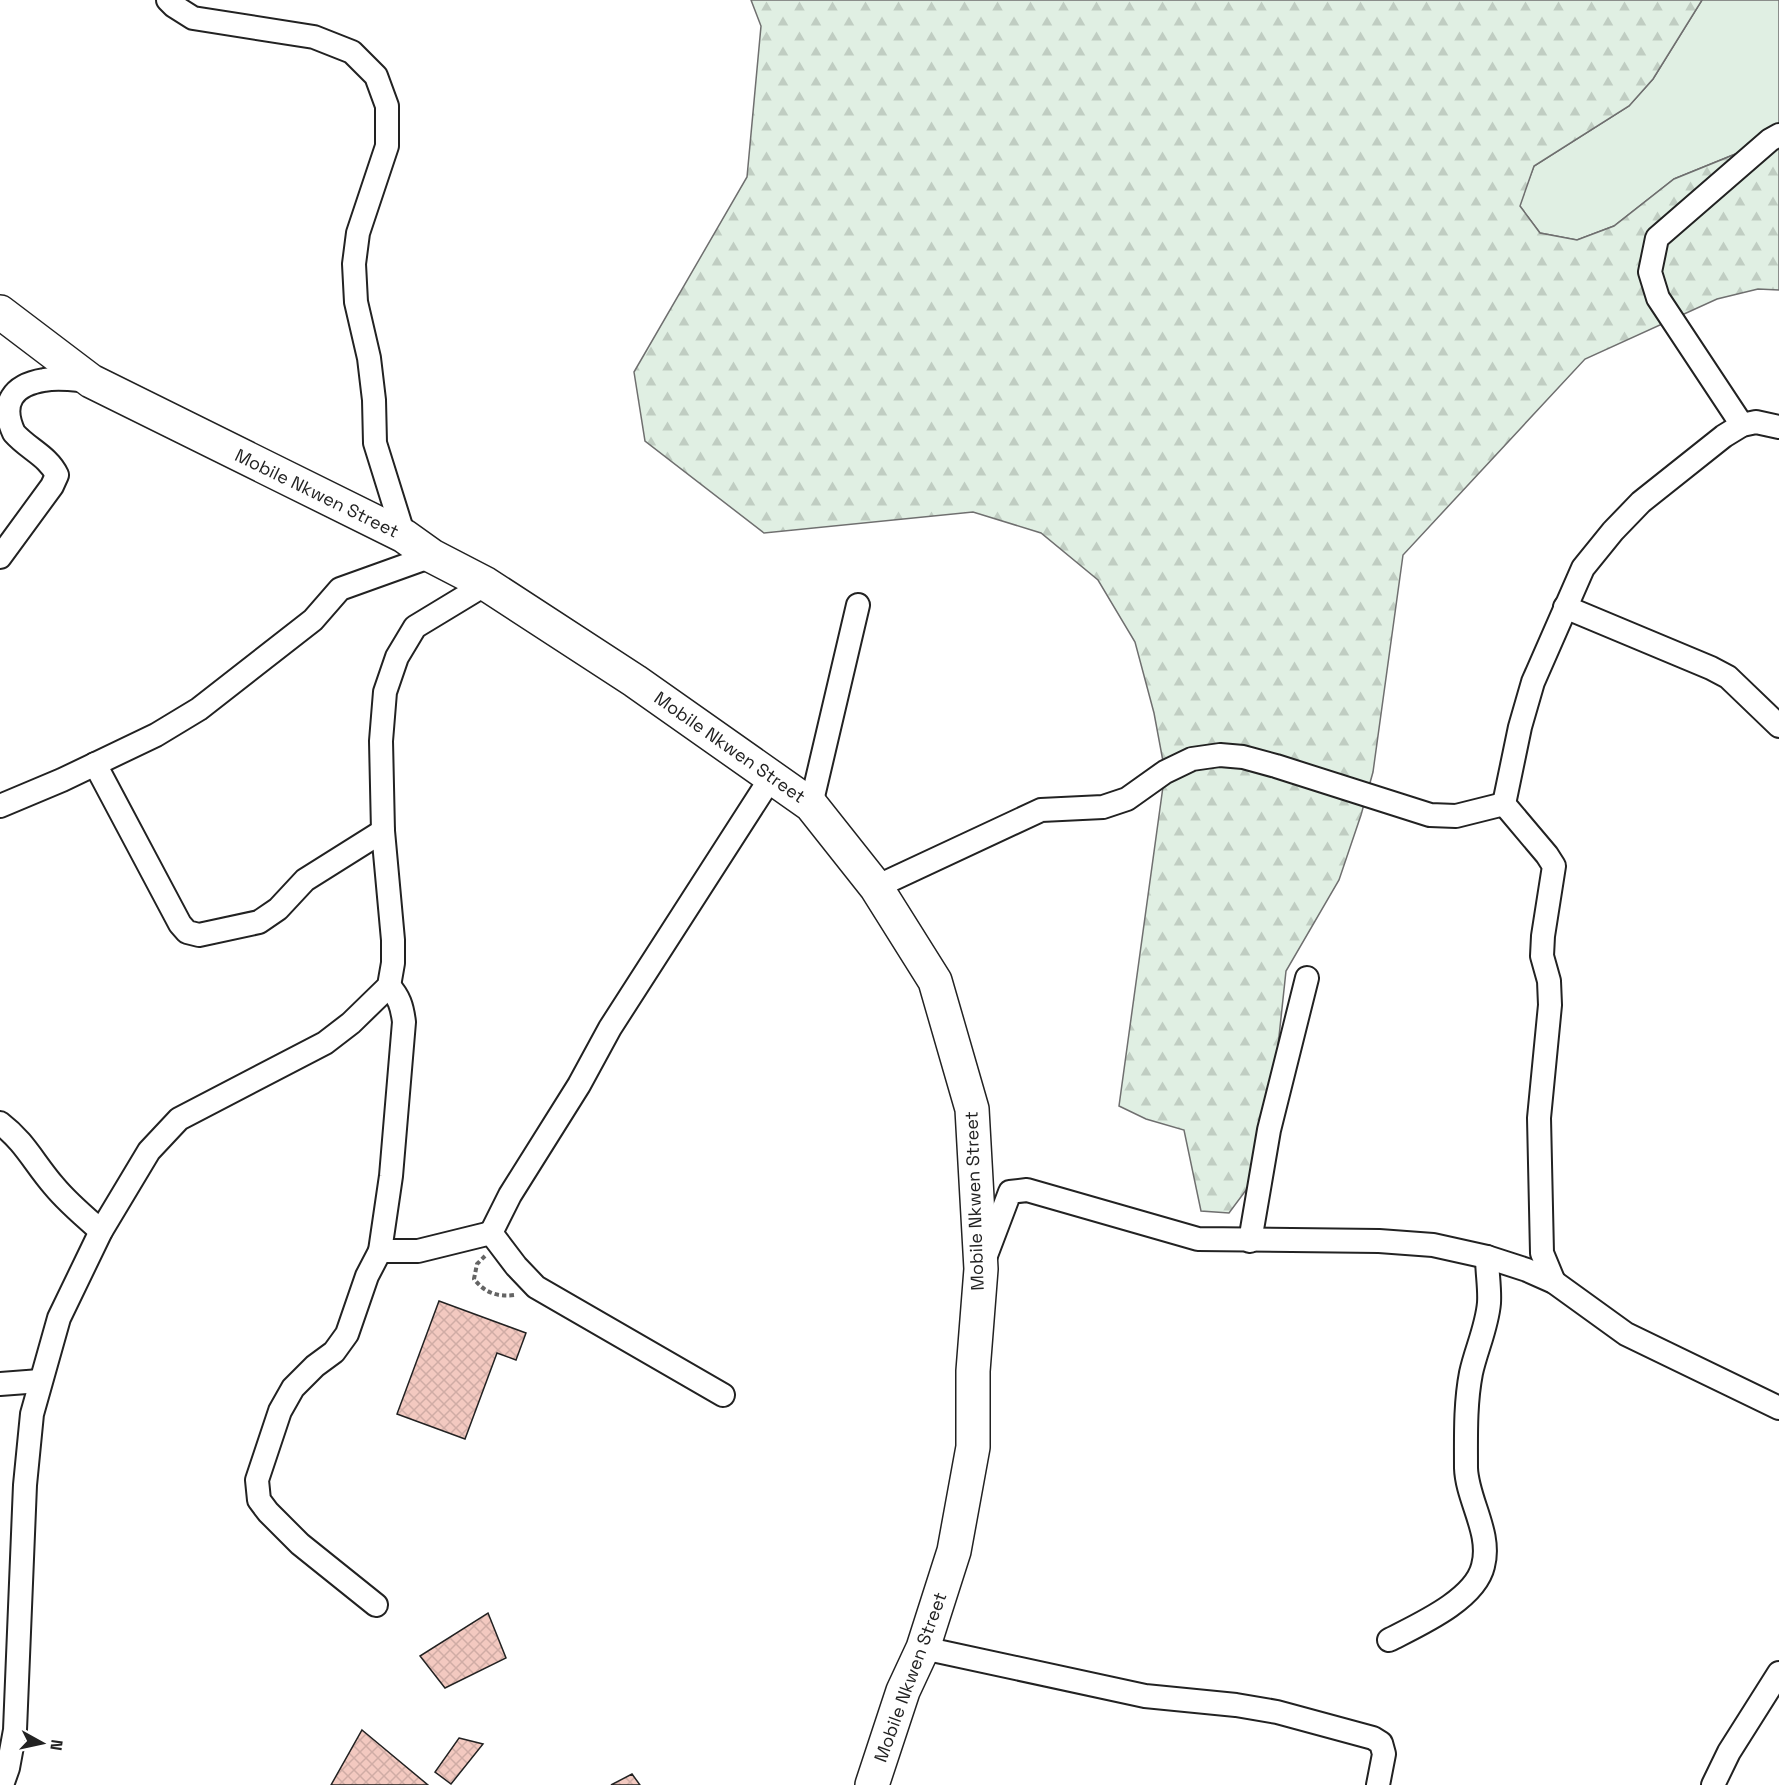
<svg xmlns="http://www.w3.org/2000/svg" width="1779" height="1785" font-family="'Space Grotesk',sans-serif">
  <defs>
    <pattern id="forest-firs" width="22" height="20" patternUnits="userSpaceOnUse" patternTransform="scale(1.5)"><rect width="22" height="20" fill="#e0efe3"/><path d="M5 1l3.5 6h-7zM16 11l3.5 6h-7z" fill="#c0cdc2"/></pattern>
    <pattern id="building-cross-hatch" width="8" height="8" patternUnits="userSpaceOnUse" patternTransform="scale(1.5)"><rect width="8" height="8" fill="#f3c9c0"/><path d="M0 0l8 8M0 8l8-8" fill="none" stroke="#d0aca5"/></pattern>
  </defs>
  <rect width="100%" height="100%" fill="#fff"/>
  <path fill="#e0efe3" stroke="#6f6f6f" stroke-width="1.5" d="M1702,0H1779V131L1770,140L1674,179L1614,226L1577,240L1540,233L1519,205L1534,166L1629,106L1653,79Z"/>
  <path fill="url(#forest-firs)" stroke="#6f6f6f" stroke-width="1.5" d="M751,0H1702L1653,79L1629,106L1534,166L1520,206L1540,233L1577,240L1614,226L1674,179L1770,140L1779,131V290L1758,289L1717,299L1585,359L1403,555L1373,772L1361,815L1339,880L1286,971L1269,1130L1261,1170L1229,1213L1201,1211L1184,1130L1146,1119L1119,1106L1165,772L1154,713L1135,642L1098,580L1041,533L973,512L764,533L645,441L634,372L747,177L761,26Z"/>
  <g fill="url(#building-cross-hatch)" stroke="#222" stroke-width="1.5">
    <path d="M439,1301L526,1333L516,1360L497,1353L465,1439L397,1414Z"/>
    <path d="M488,1613L506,1658L445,1688L420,1656Z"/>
    <path d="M362,1730L428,1785H331Z"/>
    <path d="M459,1738L483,1744L451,1784L435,1772Z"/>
    <path d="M632,1774L640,1785H611Z"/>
  </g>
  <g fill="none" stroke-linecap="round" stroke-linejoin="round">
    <g stroke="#222" stroke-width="26">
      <g id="minor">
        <path d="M168,0L174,6L193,18L314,37L352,52L376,76L387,106V146L358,233L354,264L356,302L369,358L374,400L375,443L404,536"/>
        <path d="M1742,425L1658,298L1650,272L1657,238L1770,140L1779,135"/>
        <path d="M0,557L52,486L57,475C48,456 28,449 14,433C0,403 13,385 44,380C59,377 76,380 91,381"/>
        <path d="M1565,607L1711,668L1728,677L1779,726"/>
        <path d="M95,764L180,924L187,932L199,935L259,922L278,909L305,880L383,831"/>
        <path d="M1504,804L1520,727L1533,682L1583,568L1613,531L1641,502L1724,436L1742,425L1756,422L1779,427"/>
        <path d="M1504,804L1547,855L1554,866L1543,936L1542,956L1549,981L1550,1005L1539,1118L1542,1253L1554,1282"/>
        <path d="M811,805L858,605"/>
        <path d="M0,806L62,780L156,735L199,709L313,620L340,589L432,556"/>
        <path d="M876,887L1041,810L1103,807L1127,799L1165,772L1192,759L1220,755L1243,757L1276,766L1430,815L1456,816L1504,804"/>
        <path d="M0,1123C25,1142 34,1163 54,1186C68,1203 85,1217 101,1231"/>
        <path d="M1250,1241L1269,1130L1307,978"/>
        <path d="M380,1251H418L491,1233"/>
        <path d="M985,1258L1010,1192L1027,1190L1198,1239L1379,1241L1433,1245L1487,1257L1527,1270L1554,1282L1626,1334L1779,1408"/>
        <path d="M0,1384L40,1381"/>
        <path d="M723,1395L536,1287L516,1266L491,1233L510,1195L579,1085L610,1028L772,776"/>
        <path d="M376,1605L300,1544L268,1512L259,1500L257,1480L280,1411L293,1388L315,1366L334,1352L347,1334L367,1276L380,1251L391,1176L404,1022C402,1006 399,997 389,986"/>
        <path d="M1389,1640C1418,1625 1475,1600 1483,1566C1492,1533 1467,1500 1466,1468C1466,1437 1465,1404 1471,1373C1476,1350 1487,1327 1489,1303C1490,1288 1487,1272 1487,1257"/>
        <path d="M923,1648L1145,1696L1236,1705L1277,1712L1373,1738L1381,1743L1384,1754L1378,1785"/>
        <path d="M2,1785L8,1768L15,1730L25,1485L32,1414L59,1318L101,1231L149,1151L179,1119L325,1043L351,1023L389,986L393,963V940L383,831L381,741L385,692L397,657L415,627L486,584"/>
        <path d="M1713,1785L1729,1752L1779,1673"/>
      </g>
    </g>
    <g stroke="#222" stroke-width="36">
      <path id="highway" d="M0,312L91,381L404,536L432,556L486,584L635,681L811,805L876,887L935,981L972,1109L981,1269L973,1371V1447L954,1551L923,1648L903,1691L872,1785"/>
    </g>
    <path stroke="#646464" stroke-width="4" stroke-dasharray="4.5 3" stroke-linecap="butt" d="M485,1256L477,1264L474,1279C485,1293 497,1297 514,1295"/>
    <use href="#minor" stroke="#fff" stroke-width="22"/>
    <use href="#highway" stroke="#fff" stroke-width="33"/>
  </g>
  <g text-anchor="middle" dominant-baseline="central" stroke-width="4.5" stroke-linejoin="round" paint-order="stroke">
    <g font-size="18" fill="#222" stroke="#fff">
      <text transform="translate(317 493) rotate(26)">Mobile Nkwen Street</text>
      <text transform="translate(730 747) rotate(35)">Mobile Nkwen Street</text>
      <text transform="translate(974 1201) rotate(-92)">Mobile Nkwen Street</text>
      <text transform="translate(910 1677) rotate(-70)">Mobile Nkwen Street</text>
    </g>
  </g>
  <g transform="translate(42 1743) rotate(98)" stroke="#ffffff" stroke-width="4.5" paint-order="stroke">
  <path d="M0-4.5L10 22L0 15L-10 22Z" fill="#222222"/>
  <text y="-9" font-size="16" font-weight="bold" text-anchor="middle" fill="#222222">N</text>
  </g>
</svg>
